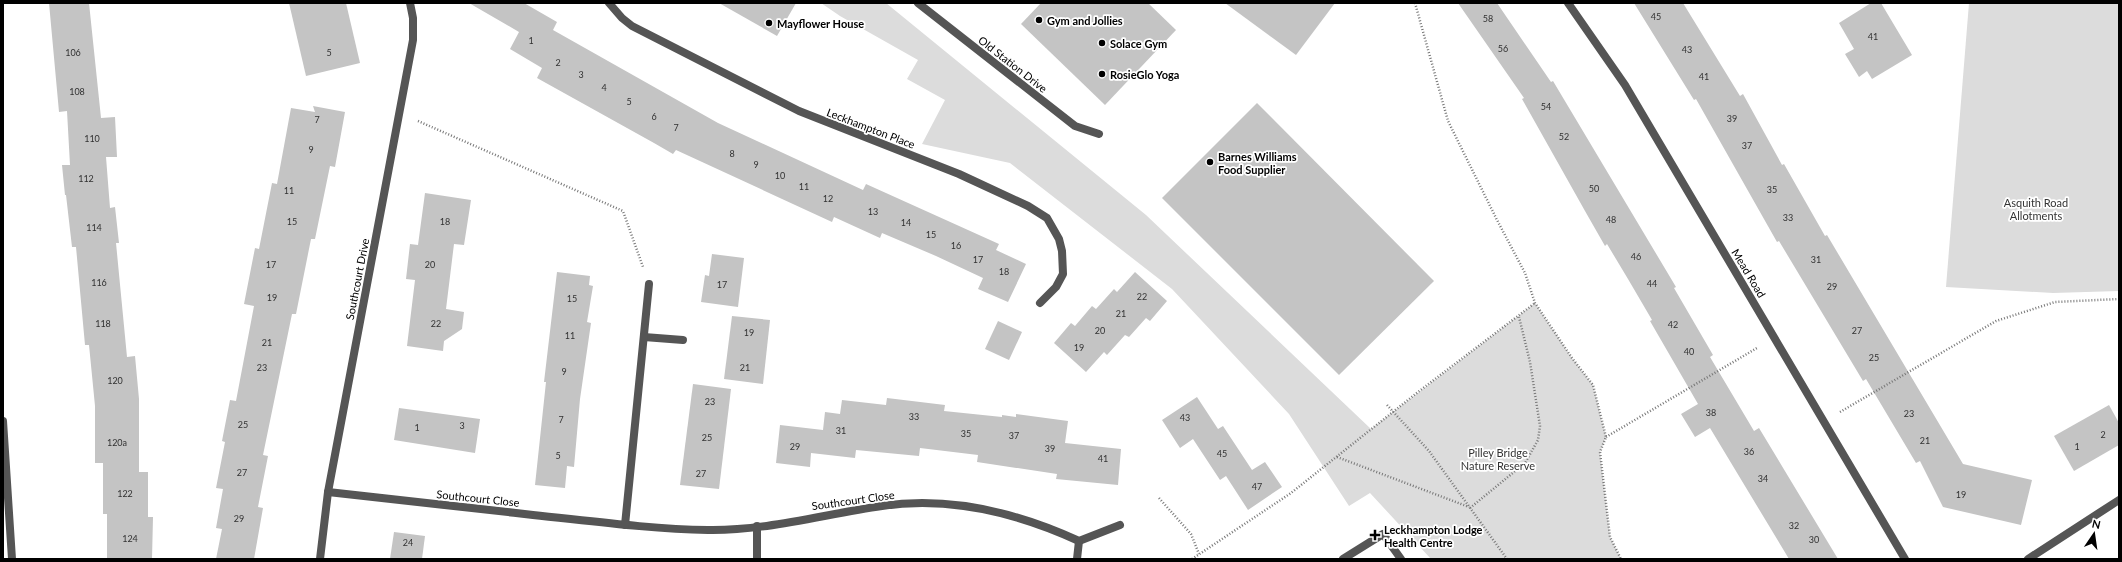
<svg xmlns="http://www.w3.org/2000/svg" width="2122" height="562" font-family="Lato,sans-serif">
  <rect width="100%" height="100%" fill="#fff"/>
  <g fill="#dcdcdc">
    <path d="M821,3H886L1146,215L1371,429L1535,303L1572,358L1593,385L1606,437L1600,452L1610,537L1621,559H1431L1370,493L1349,506L1289,414L1172,289L1010,163L922,144L945,100L907,79L918,60L840,16Z"/>
    <path d="M1969,3H2119V291L2053,293L1946,287Z"/>
  </g>
  <g fill="#c4c4c4">
    <path d="M49,3H89L101,118L115,117L117,157H106L110,208L115,207L119,243H116L127,357L135,356L139,399V472H148V517H153L152,559H107V514H103V463H95V406L89,345H85L76,247H72L66,195H65L62,165H70L67,111L59,112Z"/>
    <path d="M289,3H346L360,63L306,76Z"/>
    <path d="M469,3H524L557,22L553,30L718,123L863,190L866,184L999,244L996,250L1026,264L1008,302L978,289L983,278L936,256L882,233L880,238L834,217L832,222L676,150L673,154L654,143L537,78L542,68L510,49L519,32Z"/>
    <path d="M719,3H796L777,36Z"/>
    <path d="M1041,3H1148L1176,30L1105,105L1021,24Z"/>
    <path d="M1225,3H1335L1296,55Z"/>
    <path d="M1458,3H1497L1551,82L1553,81L1676,287L1674,288L1713,355L1710,357L1754,431L1759,428L1838,559H1789L1710,428L1695,437L1681,414L1698,404L1650,321L1652,320L1628,279L1607,244L1605,246L1585,211L1522,99L1524,98Z"/>
    <path d="M1634,3H1683L1740,96L1743,94L1782,165L1784,164L1825,236L1827,235L1963,464L2032,480L2021,525L1943,507L1920,461L1916,463L1866,379L1863,381L1779,241L1777,242L1696,99L1694,100Z"/>
    <path d="M1871,3H1881L1912,55L1872,79L1867,71L1859,77L1845,54L1854,49L1839,23Z"/>
    <path d="M1257,103L1434,281L1339,375L1162,198Z"/>
    <path d="M313,106L345,112L335,167L330,166L315,239H311L296,314H292L263,455L268,456L258,507L263,508L254,559H216L222,529L216,528L223,489L216,488L225,442L222,441L230,400L236,401L254,306L244,304L255,248L259,249L272,183L277,184L291,108L315,112Z"/>
    <path d="M425,193L471,200L464,245L454,244L446,309L464,312L462,329L444,341L443,351L407,346L415,280L406,279L410,244L418,245Z"/>
    <path d="M712,254L744,258L738,307L701,302L705,275L709,276Z"/>
    <path d="M557,272L590,276L589,285L593,286L587,322L591,323L580,399L574,467L567,466L565,488L535,485L546,382H544Z"/>
    <path d="M1135,272L1167,301L1150,321L1146,318L1129,337L1125,335L1107,355L1104,352L1086,372L1054,343L1071,323L1075,326L1092,306L1096,309L1114,289L1117,292Z"/>
    <path d="M732,316L770,320L763,384L724,379Z"/>
    <path d="M998,321L1022,332L1009,360L985,349Z"/>
    <path d="M693,384L731,389L719,489L680,485Z"/>
    <path d="M1197,397L1218,429L1223,426L1252,470L1265,462L1282,487L1248,510L1226,476L1220,480L1193,439L1180,448L1162,420Z"/>
    <path d="M887,398L945,405L944,411L1002,417V415L1016,417V414L1068,421L1065,443L1121,449L1118,485L1056,479L1057,474L977,462L978,455L920,448L919,456L856,450L855,458L811,453L810,467L776,463L780,425L823,430L825,412L840,414L842,400L886,405Z"/>
    <path d="M2109,405L2119,423V445L2074,471L2054,436Z"/>
    <path d="M399,408L480,419L475,453L394,440Z"/>
    <path d="M394,532L425,536L422,559H390Z"/>
  </g>
  <g fill="none" stroke-linecap="round" stroke-linejoin="round">
    <g stroke="#777" stroke-width="2.5" stroke-dasharray="1 2" stroke-linecap="butt">
      <path d="M1415,3L1448,121L1497,220L1525,273L1535,303L1572,358L1593,385L1606,437L1600,452L1610,537L1621,559"/>
      <path d="M418,121L623,211L643,267"/>
      <path d="M1387,405L1429,451L1507,559"/>
      <path d="M1840,412L1996,321L2055,302L2119,299"/>
      <path d="M1606,437L1757,348"/>
      <path d="M1337,457L1469,507"/>
      <path d="M1159,498L1191,534L1199,554"/>
      <path d="M1470,508L1525,463L1538,440L1540,426L1530,362L1519,317"/>
      <path d="M1192,559L1291,493L1418,392L1535,303"/>
    </g>
    <g stroke="#555" stroke-width="8">
      <path d="M757,526V559"/>
      <path d="M1343,559L1383,534L1401,559"/>
    </g>
    <g stroke="#555" stroke-width="8">
      <path d="M609,3L622,18L632,26L799,111L959,174L1028,206L1047,218L1059,239L1062,251L1063,274L1056,287L1040,303"/>
      <path d="M918,3L1075,126L1099,134"/>
      <path d="M1568,3L1625,85L1905,559"/>
      <path d="M644,337L683,340"/>
      <path d="M328,492C397,500 465,507 533,515C591,521 650,529 708,530C766,531 825,514 882,506C950,496 1018,513 1079,541L1120,525"/>
      <path d="M625,525L649,284"/>
      <path d="M320,559L328,492L413,40V18L410,3"/>
      <path d="M1077,559L1079,541"/>
      <path d="M2028,559L2119,500"/>
    </g>
    <path stroke="#555" stroke-width="8" d="M3,421L12,559"/>
  </g>
  <g fill="#000" stroke="#fff" stroke-width="1.5">
    <circle cx="1039" cy="20" r="4"/>
    <circle cx="769" cy="23" r="4"/>
    <circle cx="1102" cy="43" r="4"/>
    <circle cx="1102" cy="74" r="4"/>
    <circle cx="1210" cy="162" r="4"/>
    <path d="M1373 529h4v4h4v4h-4v4h-4v-4h-4v-4h4z"/>
  </g>
  <g text-anchor="middle" dominant-baseline="central" stroke-width="3.5" stroke-linejoin="round" paint-order="stroke">
    <g font-size="9" fill="#313131">
      <text x="1656" y="16">45</text>
      <text x="1488" y="18">58</text>
      <text x="1873" y="36">41</text>
      <text x="531" y="40">1</text>
      <text x="1503" y="48">56</text>
      <text x="1687" y="49">43</text>
      <text x="73" y="52">106</text>
      <text x="329" y="52">5</text>
      <text x="558" y="62">2</text>
      <text x="581" y="74">3</text>
      <text x="1704" y="76">41</text>
      <text x="604" y="87">4</text>
      <text x="77" y="91">108</text>
      <text x="629" y="101">5</text>
      <text x="1546" y="106">54</text>
      <text x="654" y="116">6</text>
      <text x="1732" y="118">39</text>
      <text x="317" y="119">7</text>
      <text x="676" y="127">7</text>
      <text x="1564" y="136">52</text>
      <text x="92" y="138">110</text>
      <text x="1747" y="145">37</text>
      <text x="311" y="149">9</text>
      <text x="732" y="153">8</text>
      <text x="756" y="164">9</text>
      <text x="780" y="175">10</text>
      <text x="86" y="178">112</text>
      <text x="804" y="186">11</text>
      <text x="1594" y="188">50</text>
      <text x="1772" y="189">35</text>
      <text x="289" y="190">11</text>
      <text x="828" y="198">12</text>
      <text x="873" y="211">13</text>
      <text x="1788" y="217">33</text>
      <text x="1611" y="219">48</text>
      <text x="292" y="221">15</text>
      <text x="445" y="221">18</text>
      <text x="906" y="222">14</text>
      <text x="94" y="227">114</text>
      <text x="931" y="234">15</text>
      <text x="956" y="245">16</text>
      <text x="1636" y="256">46</text>
      <text x="978" y="259">17</text>
      <text x="1816" y="259">31</text>
      <text x="271" y="264">17</text>
      <text x="430" y="264">20</text>
      <text x="1004" y="271">18</text>
      <text x="99" y="282">116</text>
      <text x="1652" y="283">44</text>
      <text x="722" y="284">17</text>
      <text x="1832" y="286">29</text>
      <text x="1142" y="296">22</text>
      <text x="272" y="297">19</text>
      <text x="572" y="298">15</text>
      <text x="1121" y="313">21</text>
      <text x="103" y="323">118</text>
      <text x="436" y="323">22</text>
      <text x="1673" y="324">42</text>
      <text x="1100" y="330">20</text>
      <text x="1857" y="330">27</text>
      <text x="749" y="332">19</text>
      <text x="570" y="335">11</text>
      <text x="267" y="342">21</text>
      <text x="1079" y="347">19</text>
      <text x="1689" y="351">40</text>
      <text x="1874" y="357">25</text>
      <text x="262" y="367">23</text>
      <text x="745" y="367">21</text>
      <text x="564" y="371">9</text>
      <text x="115" y="380">120</text>
      <text x="710" y="401">23</text>
      <text x="1711" y="412">38</text>
      <text x="1909" y="413">23</text>
      <text x="914" y="416">33</text>
      <text x="1185" y="417">43</text>
      <text x="561" y="419">7</text>
      <text x="243" y="424">25</text>
      <text x="462" y="425">3</text>
      <text x="417" y="427">1</text>
      <text x="841" y="430">31</text>
      <text x="966" y="433">35</text>
      <text x="2103" y="434">2</text>
      <text x="1014" y="435">37</text>
      <text x="707" y="437">25</text>
      <text x="1925" y="440">21</text>
      <text x="117" y="442">120a</text>
      <text x="795" y="446">29</text>
      <text x="2077" y="446">1</text>
      <text x="1050" y="448">39</text>
      <text x="1749" y="451">36</text>
      <text x="1222" y="453">45</text>
      <text x="558" y="455">5</text>
      <text x="1103" y="458">41</text>
      <text x="242" y="472">27</text>
      <text x="701" y="473">27</text>
      <text x="1763" y="478">34</text>
      <text x="1257" y="486">47</text>
      <text x="125" y="493">122</text>
      <text x="1961" y="494">19</text>
      <text x="239" y="518">29</text>
      <text x="1794" y="525">32</text>
      <text x="130" y="538">124</text>
      <text x="1814" y="539">30</text>
      <text x="408" y="542">24</text>
    </g>
    <g font-size="11" font-weight="bold" fill="#000" stroke="#fff" text-anchor="start">
      <text x="1047" y="20">Gym and Jollies</text>
      <text x="777" y="23">Mayflower House</text>
      <text x="1110" y="43">Solace Gym</text>
      <text x="1110" y="74">RosieGlo Yoga</text>
      <text x="1218" y="156">Barnes Williams<tspan x="1218" dy="13">Food Supplier</tspan></text>
      <text x="1384" y="529">Leckhampton Lodge<tspan x="1384" dy="13">Health Centre</tspan></text>
    </g>
    <g font-size="11" fill="#000" stroke="#fff">
      <text transform="translate(1013 64) rotate(38)">Old Station Drive</text>
      <text transform="translate(871 128) rotate(21)">Leckhampton Place</text>
      <text transform="translate(1749 273) rotate(59)">Mead Road</text>
      <text transform="translate(357 279) rotate(-79)">Southcourt Drive</text>
      <text transform="translate(478 498) rotate(6)">Southcourt Close</text>
      <text transform="translate(853 500) rotate(-8)">Southcourt Close</text>
    </g>
    <g font-size="11" fill="#333" stroke="#fff">
      <text x="2036" y="202">Asquith Road<tspan x="2036" dy="13">Allotments</tspan></text>
      <text x="1498" y="452">Pilley Bridge<tspan x="1498" dy="13">Nature Reserve</tspan></text>
    </g>
  </g>
  <rect width="2122" height="562" fill="none" stroke="#000000" stroke-width="8"/>
  <g transform="translate(2094 534) rotate(13)" stroke="#ffffff" stroke-width="3" paint-order="stroke">
  <path d="M0-3L7 15L0 10L-7 15Z" fill="#000000"/>
  <text y="-6" font-size="11" font-weight="bold" text-anchor="middle" fill="#000000">N</text>
  </g>
</svg>
